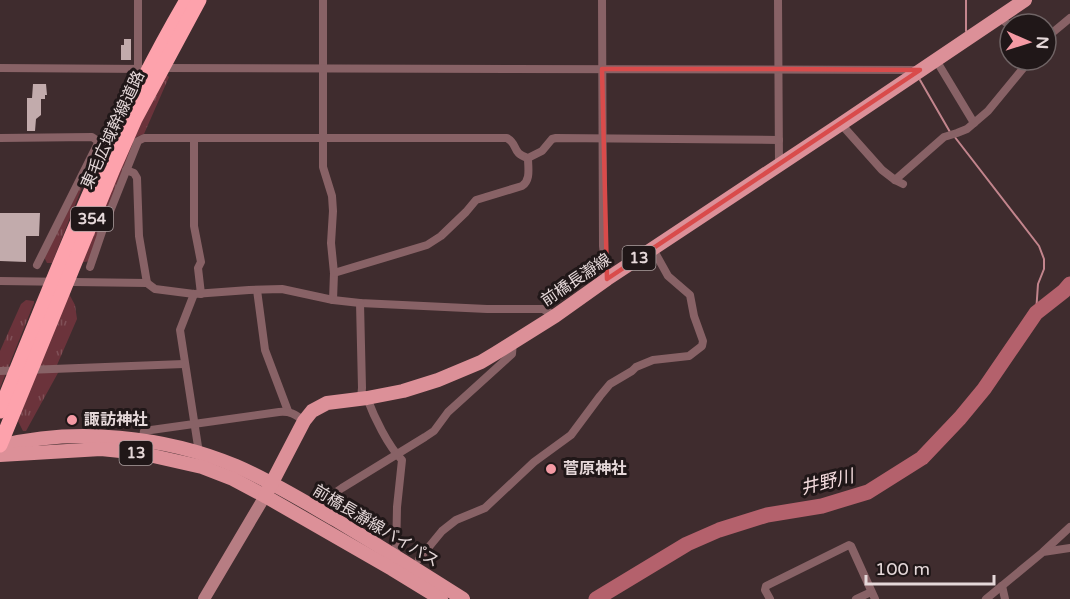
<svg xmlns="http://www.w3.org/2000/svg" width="1070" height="599" font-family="'Varela Round','Noto Sans JP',sans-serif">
  <defs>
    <pattern id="grass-tufts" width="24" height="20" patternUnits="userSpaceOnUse" patternTransform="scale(1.5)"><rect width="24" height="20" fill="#6b333b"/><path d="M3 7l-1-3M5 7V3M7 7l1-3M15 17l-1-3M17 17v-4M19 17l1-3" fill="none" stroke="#805057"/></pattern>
  </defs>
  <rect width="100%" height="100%" fill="#3f2c2e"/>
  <g fill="url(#grass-tufts)">
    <path d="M164,72L169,77L144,134L136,137L90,261L79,263L136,129Z"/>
    <path d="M89,170L52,263H47L44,257Z"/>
    <path d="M68,292L75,305L77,319L57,365L59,371L26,431H23L18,421Z"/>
    <path d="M26,300L34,301V303L0,388V351L21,304Z"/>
  </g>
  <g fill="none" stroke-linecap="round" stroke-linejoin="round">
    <g stroke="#c3858d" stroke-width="2">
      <path d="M966,31V0"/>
      <path d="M920,80L950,132"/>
      <path d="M954,136L1039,246L1044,259V269L1038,284L1036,313"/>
    </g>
    <path stroke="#b4616c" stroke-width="15" d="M596,599L687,544L719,530L767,515L822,506L868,492L922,458L960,418L984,389L1036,313L1064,291L1070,284"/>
  </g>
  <g fill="#c2abac">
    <path d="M124,39H131V60H121V45H124Z"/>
    <path d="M33,84H46L47,95H45V99H41V115L36,119L35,131H27V98H32Z"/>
    <path d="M0,213H40L39,236H26V262L0,261Z"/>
  </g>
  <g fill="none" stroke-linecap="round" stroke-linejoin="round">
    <g stroke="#886266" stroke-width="8">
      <path d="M138,0V68"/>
      <path d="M323,0V167L332,196L333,211L331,243L334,273L333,300"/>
      <path d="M602,0L603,246L607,279"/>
      <path d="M778,0L779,165"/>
      <path d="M999,17L1010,26"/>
      <path d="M1046,38L1070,18"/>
      <path d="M936,60L974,123"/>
      <path d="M0,68L149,69"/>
      <path d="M162,68L920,70"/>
      <path d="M841,124L882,170L895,180L903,184"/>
      <path d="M0,138L92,137L98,141L97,145L37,265"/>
      <path d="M194,139V226L201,262L198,268L201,294"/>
      <path d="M126,170L134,173L137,178L139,236L147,283"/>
      <path d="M895,180L944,137L957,133L967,129L988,111L1030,60"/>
      <path d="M90,267L103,229L138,141L144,138H507C519,145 511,153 528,158L542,151L552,139L556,138L779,140"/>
      <path d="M334,273L427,245L441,236L466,212L476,200L522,186C531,180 528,168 528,158"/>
      <path d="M0,281L147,283L155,289L194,294L249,290L282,289L333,300L360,303L487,309H543L555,316"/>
      <path d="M257,290L265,350L288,411"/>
      <path d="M194,294L180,330L199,453"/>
      <path d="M360,303L362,388L361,398"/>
      <path d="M0,371L184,364"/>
      <path d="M367,398C374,417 388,446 402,460L397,507L396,556"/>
      <path d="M142,441L144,431L279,412C290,411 295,414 304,421"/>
      <path d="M314,507L342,488L425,437L434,431L448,412L512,354L513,341"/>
      <path d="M1044,551L1070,527"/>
      <path d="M419,559L442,531L456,520L485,508L534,462L571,435L600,396L610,384L632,371L636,367L653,360L689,356L702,346L703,341L694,316L690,295L668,276L653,249"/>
      <path d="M1002,586L1005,599"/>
      <path d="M770,599L765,590L766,586L849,545L851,546L875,599"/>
      <path d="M856,599L871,592"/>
      <path d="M986,599L1043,552L1070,548"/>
    </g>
    <path stroke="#b77d83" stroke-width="12" d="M204,599L265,496"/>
    <g stroke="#dc9098" stroke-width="14">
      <path d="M0,446C75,427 165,436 236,466C271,481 303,501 336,520C379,546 421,572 463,599"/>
      <path d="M0,455L101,449L140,453L202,467L233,479L265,496L392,569L441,599"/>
      <path d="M265,496L304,421L312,411L327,403L367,398L403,391L438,380L481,362L496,353L555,316L607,279L841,124L1025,0"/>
    </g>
    <g stroke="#fda2ac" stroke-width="15">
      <path d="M0,411C57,271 110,131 187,0"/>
      <path d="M0,445L113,169L135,119L199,0"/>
    </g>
  </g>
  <path fill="none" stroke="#d94b4b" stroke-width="4.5" stroke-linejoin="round" d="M602,69H778L920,70L607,279Z"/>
  <g fill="#f49aa4" stroke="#201718" stroke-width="2">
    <circle cx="72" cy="420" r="6"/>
    <circle cx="551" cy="469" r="6"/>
  </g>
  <g text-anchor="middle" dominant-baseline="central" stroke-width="6" stroke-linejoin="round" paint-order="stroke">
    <g fill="#201718" stroke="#aa9e9f" stroke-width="1.5">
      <rect x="71" y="207" width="42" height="24" rx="4.5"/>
      <rect x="622.5" y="246" width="33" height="24" rx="4.5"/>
      <rect x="119.5" y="441" width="33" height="24" rx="4.5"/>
    </g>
    <g font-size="15" font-weight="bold" fill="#e5d8d9">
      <text x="92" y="219">354</text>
      <text x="639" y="258">13</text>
      <text x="136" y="453">13</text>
    </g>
    <g font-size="16" fill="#e5d8d9" stroke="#201718">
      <text transform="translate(113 130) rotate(-65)">東毛広域幹線道路</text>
      <text transform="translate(576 280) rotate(-34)">前橋長瀞線</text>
      <text transform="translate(376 526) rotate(31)">前橋長瀞線バイパス</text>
    </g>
    <g font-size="16" font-weight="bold" fill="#e5d8d9" stroke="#201718" text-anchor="start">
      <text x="84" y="420">諏訪神社</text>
      <text x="563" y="469">菅原神社</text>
    </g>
    <g font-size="18" font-style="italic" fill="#f4dbdd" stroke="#201718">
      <text transform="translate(827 482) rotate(-14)">井野川</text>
    </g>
  </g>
  <g transform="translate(1028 42) rotate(93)"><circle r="28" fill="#201718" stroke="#6f6465" stroke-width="1.5"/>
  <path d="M0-4.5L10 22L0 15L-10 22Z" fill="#f49aa4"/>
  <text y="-9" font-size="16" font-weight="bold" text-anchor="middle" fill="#e5d8d9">N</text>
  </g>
  <path d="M866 575v9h128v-9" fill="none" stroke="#e5d8d9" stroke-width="3"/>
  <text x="875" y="575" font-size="18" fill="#e5d8d9" stroke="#201718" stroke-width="4.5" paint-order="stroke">100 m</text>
</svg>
